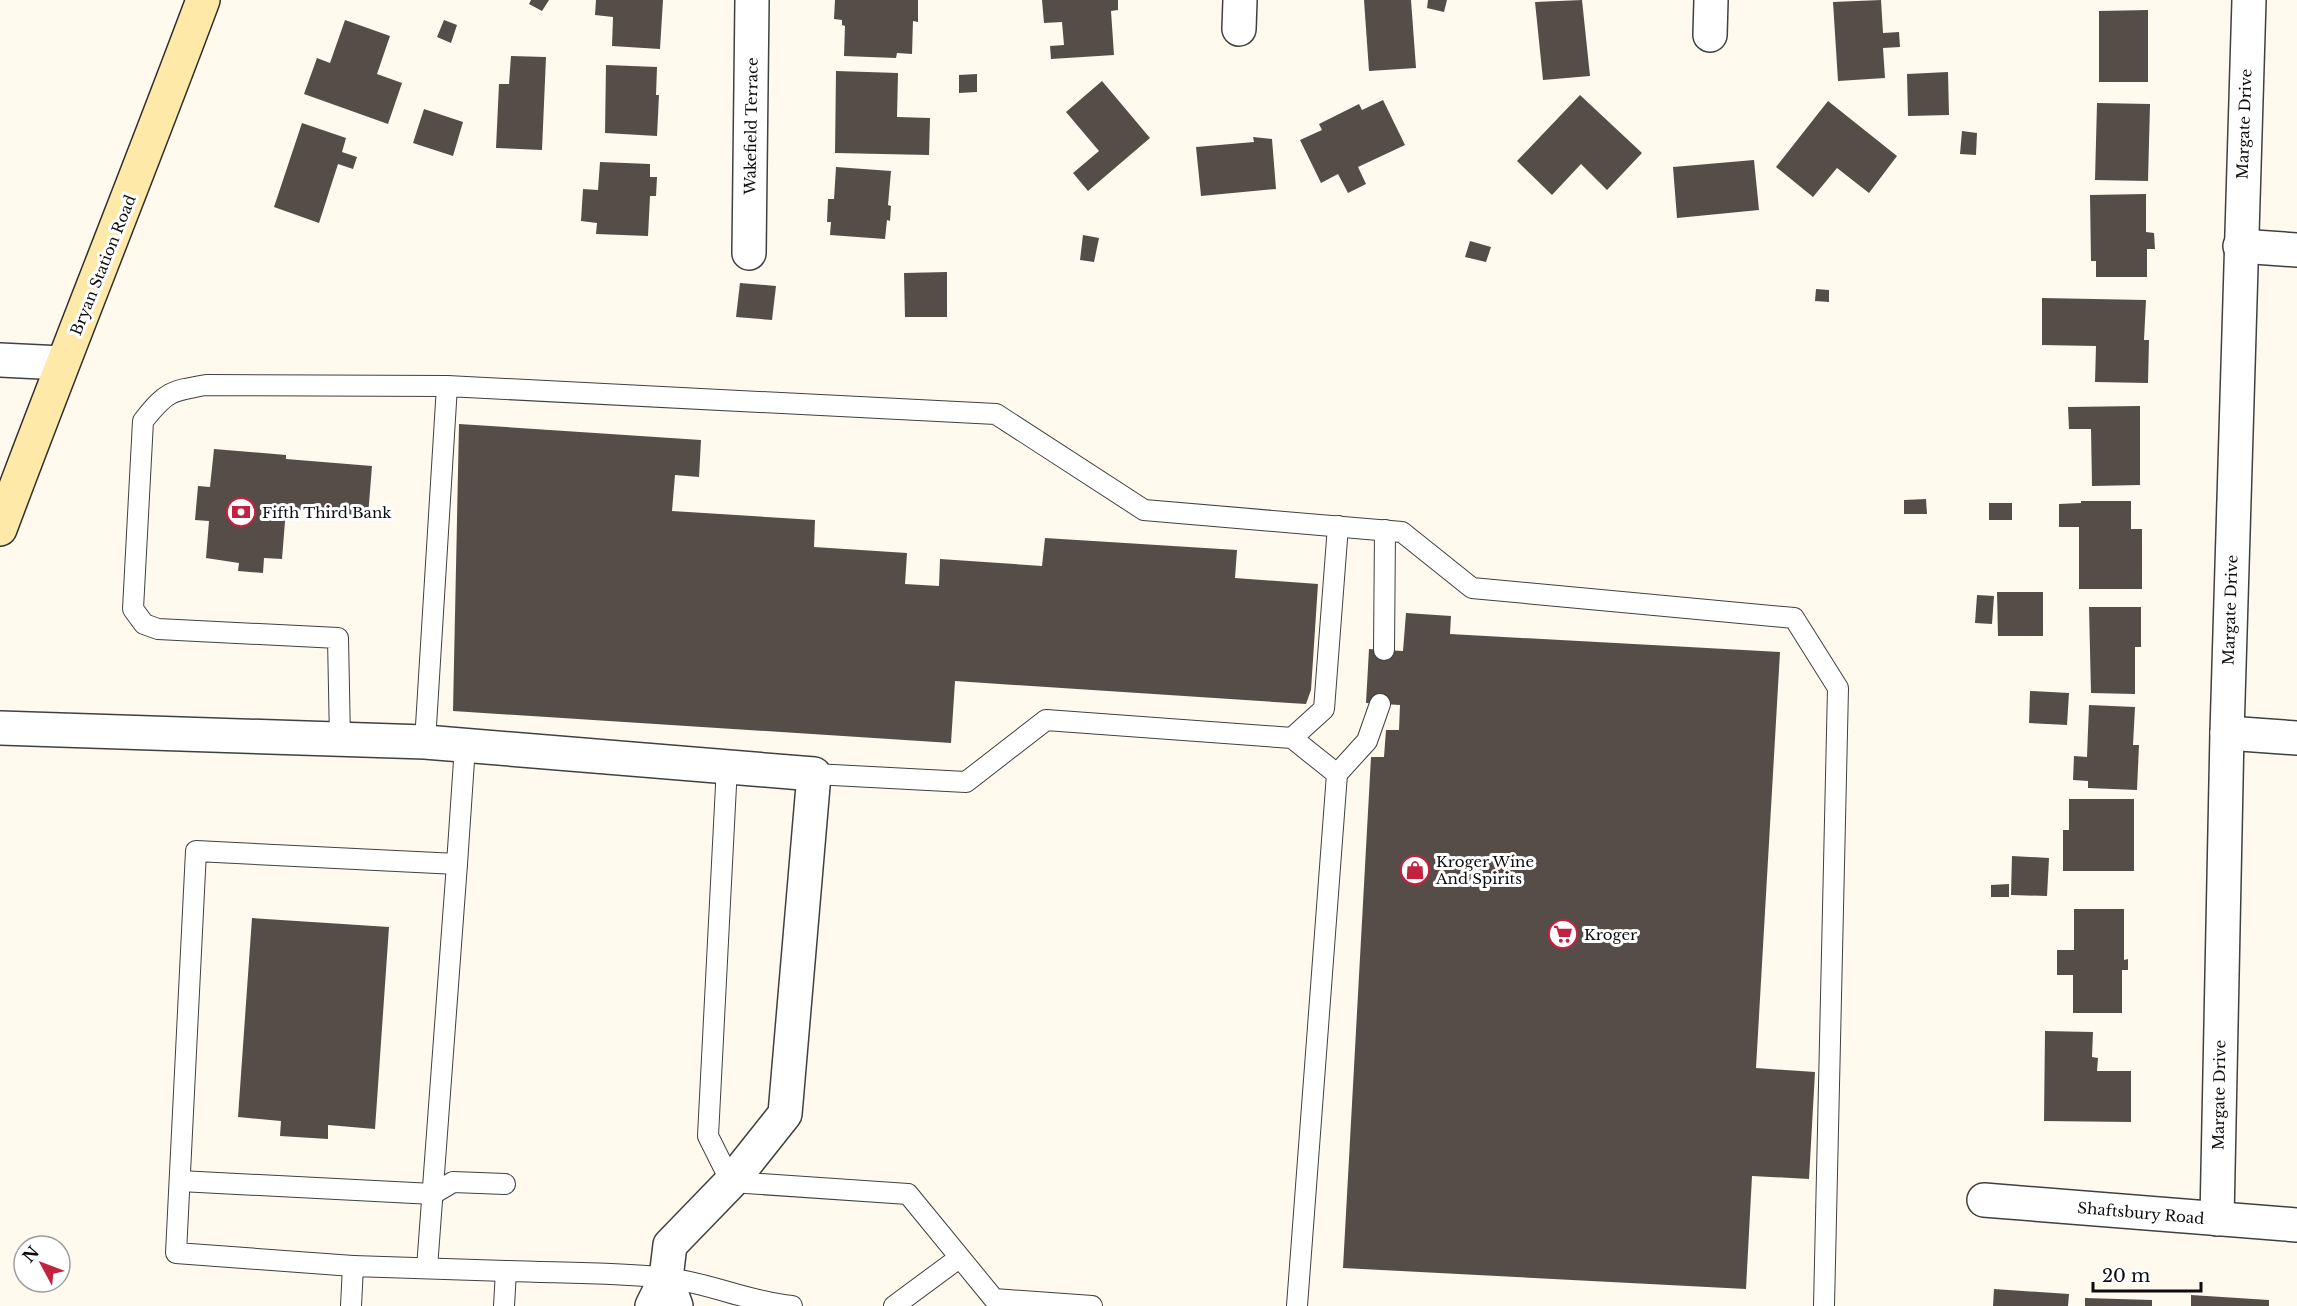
<svg xmlns="http://www.w3.org/2000/svg" width="2297" height="1306" font-family="'Libre Baskerville',serif">
  <rect width="100%" height="100%" fill="#fff9ee"/>
  <g fill="#564d49">
    <path d="M531,0H549L542,11L529,4Z"/>
    <path d="M596,0H663L660,49L612,46L613,17L595,15Z"/>
    <path d="M835,0H918V22L913,21L912,54L897,53L896,58L844,56L845,26L842,25V20L834,19Z"/>
    <path d="M1042,0H1118V10L1111,11L1114,55L1051,59L1050,46L1064,45L1062,22L1044,23Z"/>
    <path d="M1364,0H1411L1416,68L1369,71Z"/>
    <path d="M1428,0H1447L1444,12L1427,8Z"/>
    <path d="M1582,0L1590,76L1543,80L1535,2Z"/>
    <path d="M1881,0L1883,33L1899,32L1900,47L1883,48L1885,78L1838,81L1833,2Z"/>
    <path d="M2148,10V82H2099V11Z"/>
    <path d="M345,20L390,36L377,74L402,83L388,124L304,94L317,58L330,63Z"/>
    <path d="M444,20L457,25L451,43L437,37Z"/>
    <path d="M511,56L546,57L542,150L496,148L499,84H509Z"/>
    <path d="M606,65L657,67L656,95H659L657,136L605,133Z"/>
    <path d="M836,71L898,73L897,117L930,118L929,155L835,153Z"/>
    <path d="M1948,72L1949,115L1908,116L1907,74Z"/>
    <path d="M977,74V92L959,93V75Z"/>
    <path d="M1102,81L1150,138L1088,191L1073,173L1099,151L1066,112Z"/>
    <path d="M1580,95L1642,153L1607,190L1581,164L1552,195L1517,161Z"/>
    <path d="M1383,100L1405,145L1358,167L1366,184L1348,193L1338,174L1321,183L1300,140L1322,130L1319,124L1359,104L1362,110Z"/>
    <path d="M1828,101L1897,156L1869,193L1837,168L1813,197L1776,167Z"/>
    <path d="M2097,103L2150,104L2148,181L2095,180Z"/>
    <path d="M424,109L463,122L453,156L413,143Z"/>
    <path d="M302,123L346,138L342,152L357,157L353,169L338,164L319,223L274,207Z"/>
    <path d="M1962,131L1977,133L1976,155L1960,154Z"/>
    <path d="M1253,137L1272,139L1276,189L1201,196L1196,147L1254,142Z"/>
    <path d="M1754,160L1759,210L1677,218L1673,167Z"/>
    <path d="M600,162L650,164V177H657L656,196H650L648,236L596,234L597,223L581,221L583,189L598,190Z"/>
    <path d="M836,167L891,171L888,205L891,206L890,221L887,220L885,239L830,235L831,222H827L828,199H834Z"/>
    <path d="M2146,194V232L2154,233L2155,249H2147V277H2096V261H2091L2090,195Z"/>
    <path d="M1083,235L1099,238L1094,262L1080,260Z"/>
    <path d="M1470,241L1491,247L1486,262L1465,257Z"/>
    <path d="M947,272V317H905L904,273Z"/>
    <path d="M740,283L776,286L772,320L736,317Z"/>
    <path d="M1816,289L1829,290V302L1815,301Z"/>
    <path d="M2042,298L2146,300L2144,340H2149L2148,383L2095,382L2096,346L2042,345Z"/>
    <path d="M2140,406V485L2092,486L2091,429H2069L2068,407Z"/>
    <path d="M459,424L701,440L699,477L675,475L672,511L815,520L814,547L907,553L905,584L939,586L940,559L1042,566L1045,538L1237,550L1235,578L1318,584L1311,690L1306,704L955,681L951,743L453,711Z"/>
    <path d="M214,449L286,455V459L372,466L368,516L286,509L282,559L264,558L263,573L238,571L239,563L206,558L209,521L195,520L198,486L210,487Z"/>
    <path d="M1926,499L1927,514H1904V500Z"/>
    <path d="M2081,501H2131V529H2142V589H2079V527H2059V504L2081,503Z"/>
    <rect x="1989" y="503" width="23" height="17"/>
    <path d="M1997,592H2043V636H1998Z"/>
    <path d="M1977,595L1994,596L1992,624L1975,623Z"/>
    <path d="M2089,607H2141V647H2135V694L2091,693Z"/>
    <path d="M1406,613L1451,616L1450,634L1780,652L1756,1068L1815,1072L1809,1179L1752,1176L1746,1289L1343,1268L1371,757H1384L1386,730H1399L1400,705L1366,703L1369,649L1403,651Z"/>
    <path d="M2030,691L2069,693L2067,725L2029,723Z"/>
    <path d="M2089,705L2135,707L2133,745H2139L2137,790L2088,788V781L2073,780L2074,756L2087,757Z"/>
    <path d="M2069,799H2134V871H2063V830H2069Z"/>
    <path d="M2012,856L2049,858L2047,896L2011,895Z"/>
    <path d="M2009,884V897H1991V885Z"/>
    <path d="M2074,909H2124V960L2128,959V970H2122V1013H2073V975H2057V950H2074Z"/>
    <path d="M252,918L389,927L375,1129L328,1125V1139L280,1136L281,1121L238,1117Z"/>
    <path d="M2045,1031L2093,1032L2092,1057L2098,1058L2097,1071H2131V1122L2044,1121Z"/>
    <path d="M1994,1289L2069,1294L2068,1306H1993Z"/>
    <path d="M2191,1295L2269,1300V1306H2191Z"/>
    <path d="M2085,1298L2152,1300V1306H2085Z"/>
  </g>
  <g fill="none" stroke-linecap="round" stroke-linejoin="round">
    <g stroke="#404040" stroke-width="22">
      <g id="service">
        <path d="M1384,650L1385,530"/>
        <path d="M1292,738L1324,709L1338,526"/>
        <path d="M340,739L338,638L158,629L144,624L133,609L143,421C166,392 170,391 206,385L447,386"/>
        <path d="M425,742L447,386L996,414L1144,510L1402,532L1472,588L1794,618L1838,688L1824,1306"/>
        <path d="M727,766L708,1136L731,1182L908,1194L994,1299L1092,1306"/>
        <path d="M814,774L966,782L1046,720L1292,738L1337,774L1297,1306"/>
        <path d="M1337,774L1367,741L1380,704"/>
        <path d="M180,1181L433,1194L453,1182L505,1184"/>
        <path d="M353,1266L176,1253L196,851L457,864L465,746"/>
        <path d="M427,1268L457,864"/>
        <path d="M351,1306L353,1266L506,1271"/>
        <path d="M504,1306L506,1271C559,1273 614,1272 667,1278C710,1283 749,1302 792,1306"/>
        <path d="M894,1306L959,1258"/>
      </g>
    </g>
    <g stroke="#404040" stroke-width="36">
      <g id="minor">
        <path d="M1239,29L1240,0"/>
        <path d="M1710,35L1711,0"/>
        <path d="M2240,246L2297,250"/>
        <path d="M749,253L752,0"/>
        <path d="M0,360L62,363"/>
        <path d="M0,728L425,742L814,774L785,1114L731,1182L670,1245L666,1278"/>
        <path d="M2227,733L2297,738"/>
        <path d="M1984,1200L2297,1225"/>
        <path d="M2217,1219L2227,733L2249,0"/>
        <path d="M652,1306L666,1278L676,1306"/>
      </g>
    </g>
    <g stroke="#2f2f2f" stroke-width="36">
      <path id="secondary" d="M0,529C66,352 137,177 203,0"/>
    </g>
    <use href="#service" stroke="#fff" stroke-width="20"/>
    <use href="#minor" stroke="#fff" stroke-width="33"/>
    <use href="#secondary" stroke="#ffe9a9" stroke-width="33"/>
  </g>
  <defs>
    <g id="bank-ring" transform="scale(1.5)"><circle r="9.5" fill="#fff" stroke="#c22140" stroke-width="1.5"/><path d="M-6-4H6V4H-6ZM0-2.3a2.3 2.3 0 1 0 0 4.6a2.3 2.3 0 1 0 0-4.6Z" fill="#c22140"/></g>
    <g id="shop-ring" transform="scale(1.5)"><circle r="9.5" fill="#fff" stroke="#c22140" stroke-width="1.5"/><path d="M-5-2.5h2.3a2.7 3.5 0 0 1 5.4 0H5L5.5 6h-11ZM-1.5-2.5h3a1.5 2.3 0 0 0-3 0Z" fill="#c22140"/></g>
    <g id="supermarket-ring" transform="scale(1.5)"><circle r="9.5" fill="#fff" stroke="#c22140" stroke-width="1.5"/><path d="M-6-5.5h2.5l.6 2H6L4.5 2H-2.5L-4.4-4H-6ZM-1.5 3.2a1.3 1.3 0 1 0 .1 0ZM3 3.2a1.3 1.3 0 1 0 .1 0Z" fill="#c22140"/></g>
  </defs>
  <g fill-rule="evenodd">
    <use href="#bank-ring" x="241" y="512"/>
    <use href="#shop-ring" x="1415" y="870"/>
    <use href="#supermarket-ring" x="1563" y="934"/>
  </g>
  <g text-anchor="middle" dominant-baseline="central" stroke-width="6" stroke-linejoin="round" paint-order="stroke">
    <g font-size="15" fill="#0d0d0d" stroke="#fff">
      <text transform="translate(2244 124) rotate(-88)">Margate Drive</text>
      <text transform="translate(751 126) rotate(-89)">Wakefield Terrace</text>
      <text transform="translate(103 265) rotate(-68)">Bryan Station Road</text>
      <text transform="translate(2230 610) rotate(-88)">Margate Drive</text>
      <text transform="translate(2219 1095) rotate(-89)">Margate Drive</text>
      <text transform="translate(2141 1213) rotate(5)">Shaftsbury Road</text>
    </g>
    <g font-size="15" fill="#0d0d0d" stroke="#fff" text-anchor="start">
      <text x="262" y="512">Fifth Third Bank</text>
      <text x="1436" y="861">Kroger Wine<tspan x="1436" dy="17">And Spirits</tspan></text>
      <text x="1584" y="934">Kroger</text>
    </g>
  </g>
  <g transform="translate(42 1264) rotate(311)"><circle r="28" fill="#ffffff" stroke="#9e9e9e" stroke-width="1.5"/>
  <path d="M0-4.5L10 22L0 15L-10 22Z" fill="#c22140"/>
  <text y="-9" font-size="16" font-weight="bold" text-anchor="middle" fill="#0d0d0d">N</text>
  </g>
  <path d="M2093 1282v9h108v-9" fill="none" stroke="#0d0d0d" stroke-width="3"/>
  <text x="2102" y="1282" font-size="18" fill="#0d0d0d" stroke="#ffffff" stroke-width="4.5" paint-order="stroke">20 m</text>
</svg>
